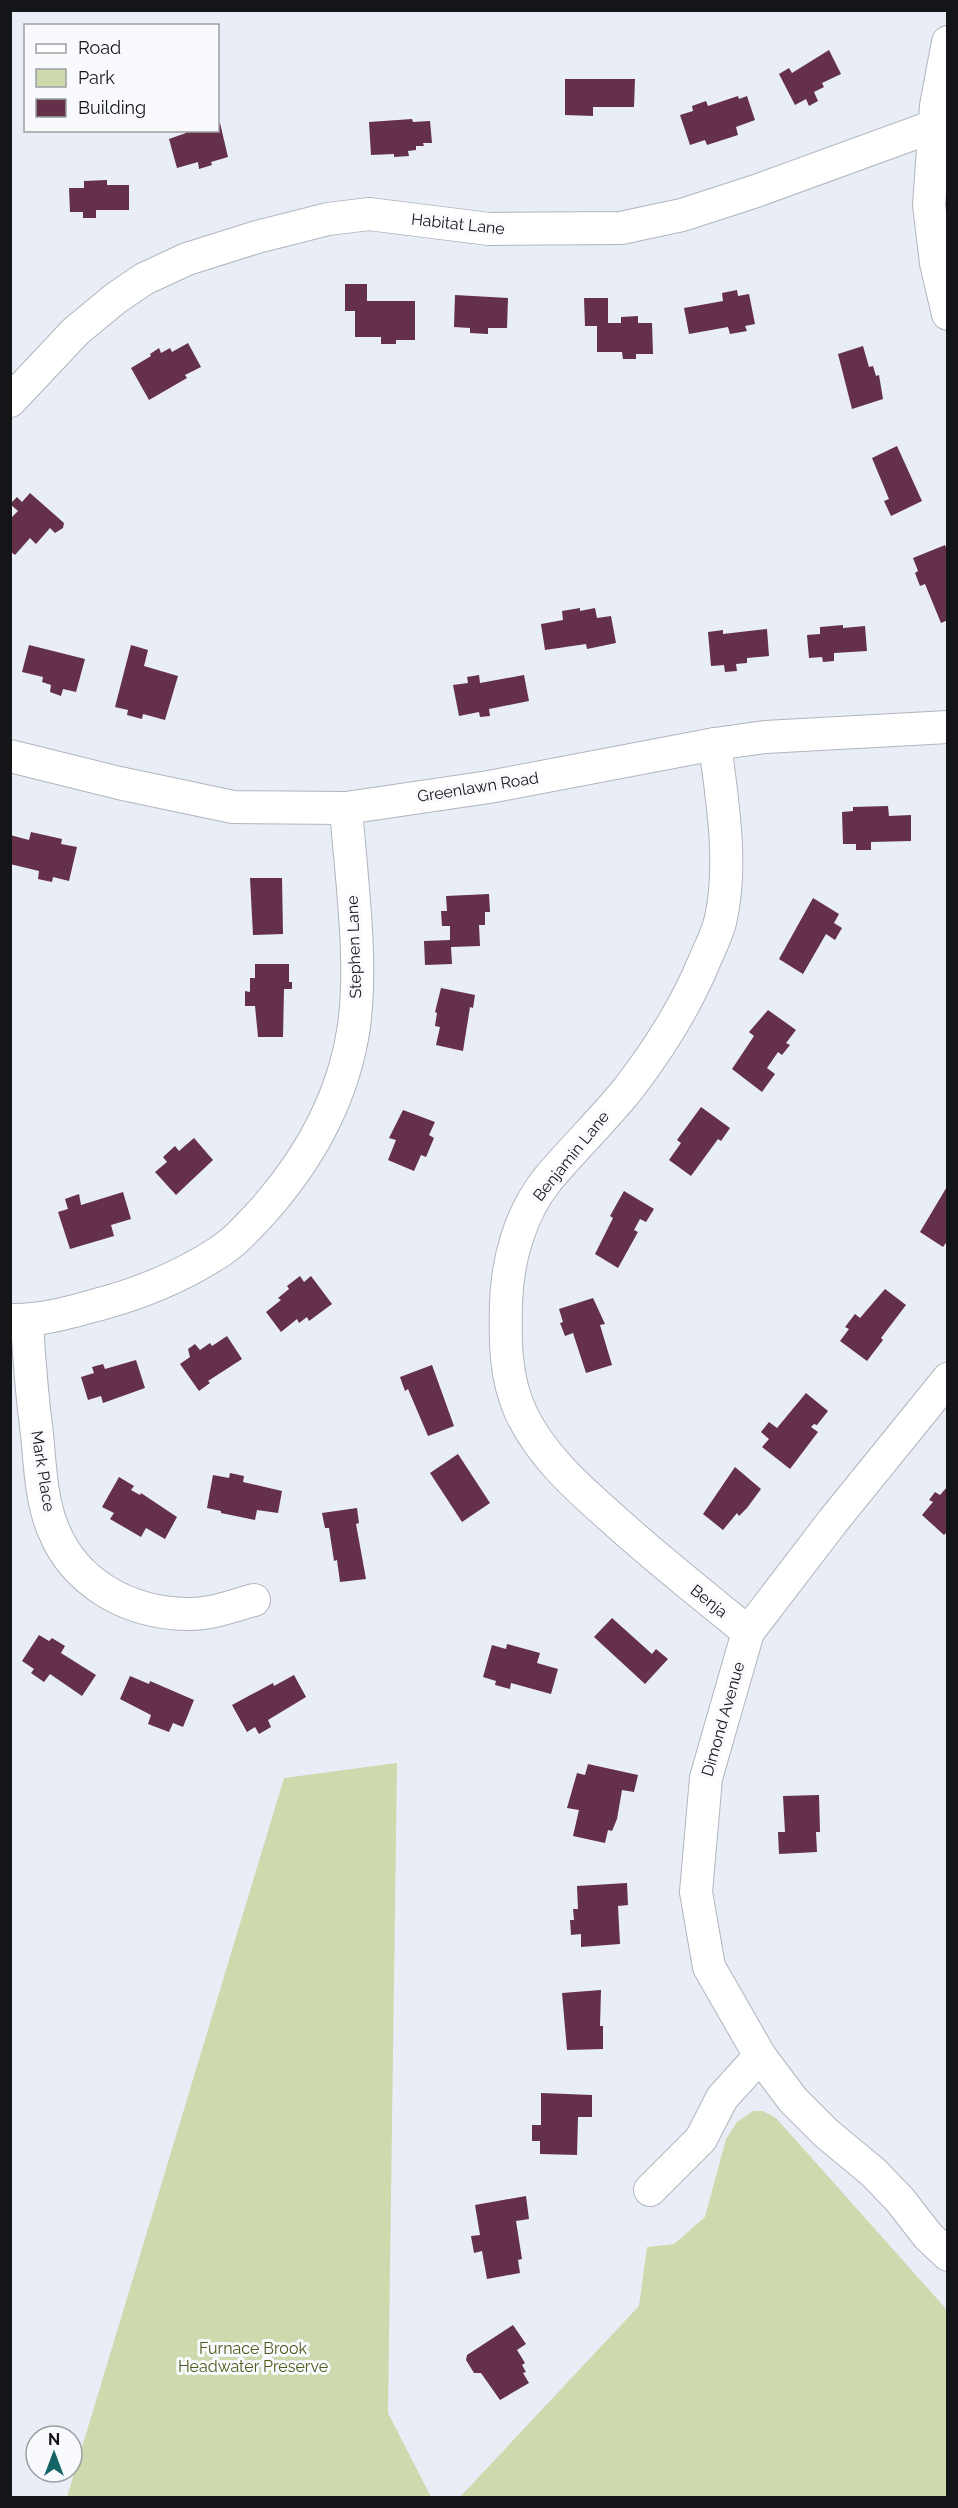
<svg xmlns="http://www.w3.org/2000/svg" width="958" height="2508" font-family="Raleway,sans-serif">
  <rect width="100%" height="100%" fill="#e8edf6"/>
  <g fill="#ced9ae">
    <path d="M397,1763L388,2413L431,2497H67L284,1778Z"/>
    <path d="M753,2111H763L776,2118L947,2310V2497H460L639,2306L647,2247L674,2244L705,2217L726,2139L737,2122Z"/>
  </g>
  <g fill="#64304a">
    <path d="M829,50L841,74L822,83L824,87L814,92L818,101L809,106L806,99L795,105L779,74L789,68L792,73Z"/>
    <path d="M565,79H635L634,107H593V116L565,115Z"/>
    <path d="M738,96L739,99L747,96L755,120L736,127L738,135L707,145L705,140L690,145L680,115L693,111L692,106L706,101L708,106Z"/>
    <path d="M412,119L413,122L430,121L432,143H423L424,146H416V150L408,151L409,156L394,157V154L371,155L369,122Z"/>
    <path d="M220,123L228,157L211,162L212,165L199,169L198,162L177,168L169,139L186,133V130H218V124Z"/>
    <path d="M107,180V185H129V210H96V218H83V212H70L69,188H84V181Z"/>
    <path d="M345,284H367V301H415V340H396V344H381V337H355V311H345Z"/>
    <path d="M737,290L738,296L749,294L755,324L745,326L747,331L730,334L728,327L689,334L684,308L723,301L722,293Z"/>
    <path d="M455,295L508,298L507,328H488V334L470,333V328L454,327Z"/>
    <path d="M584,298H608V323H621V317L638,316V323H652L653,354H636V359H623L622,352H597V326H585Z"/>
    <path d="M188,343L201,367L185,375L187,378L149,400L131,368L151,356L150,354L159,348L161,353L170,348L172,352Z"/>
    <path d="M863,346L869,367L873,366L876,376L879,375L883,399L852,409L838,354Z"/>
    <path d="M897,446L922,501L891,516L884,501L889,499L872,458Z"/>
    <path d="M30,493L64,523L63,528L55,533L50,528L36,544L30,538L15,555L10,551V519L18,511L10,504L17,497L22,502Z"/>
    <path d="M945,545L948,552V620L941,623L925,584L920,586L915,573L918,571L913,558Z"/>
    <path d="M580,608V611L595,608L597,618L611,616L616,643L587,649L586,644L545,650L541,624L563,620L562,611Z"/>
    <path d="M843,625V628L865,626L867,651L834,653V661L823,662L822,657L809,658L807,635L820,634V627Z"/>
    <path d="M767,629L769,656L747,658V663L736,664L737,671L725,672L724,665L711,666L708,632L723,630V634Z"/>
    <path d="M29,645L85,659L76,692L63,689L61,696L50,692L51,685L42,682L43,677L22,672Z"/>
    <path d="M131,645L148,650L144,666L178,676L165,720L143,714L142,719L127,715L128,710L115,707Z"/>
    <path d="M479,675L480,683L524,675L529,701L489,709L490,716L480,717L479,712L459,716L453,685L468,683L467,677Z"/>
    <path d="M888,806L889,816L911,815V841L871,842V850H856V844H843L842,812L853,811V807Z"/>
    <path d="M31,832L62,839L61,844L77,847L69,881L53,877L52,882L38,879L39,871L10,864V835L29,840Z"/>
    <path d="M250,878H282L283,934L253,935Z"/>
    <path d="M489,894L490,912H485V925H479L480,946L451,947L452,964L425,965L424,941L450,940V926H442L441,911H447L446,896Z"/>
    <path d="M813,898L839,914L834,923L842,928L835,940L826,934L803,974L779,959Z"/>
    <path d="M255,964H289V982H292V989H284L283,1037H258L255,1006H245V991L250,992V978H255Z"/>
    <path d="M441,988L475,995L473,1008L470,1007L463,1051L436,1045L440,1027L435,1026L437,1013L435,1012Z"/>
    <path d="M768,1010L796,1030L786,1043L790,1045L782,1055L778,1052L767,1068L775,1074L762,1092L732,1069L754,1036L749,1032Z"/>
    <path d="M701,1107L730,1128L721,1141L718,1139L691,1176L669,1160L681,1143L677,1140Z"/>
    <path d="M403,1110L435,1122L429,1135L434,1138L426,1157L421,1155L414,1171L388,1160L396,1140L389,1138Z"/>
    <path d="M194,1138L213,1160L176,1195L155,1172L167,1162L163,1157L175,1146L179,1151Z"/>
    <path d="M948,1185V1240L943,1247L920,1232Z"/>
    <path d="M624,1191L654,1209L646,1222L640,1219L634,1230L638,1232L618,1268L595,1254L613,1218L610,1216Z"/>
    <path d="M123,1192L131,1219L111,1225L114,1236L70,1249L58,1212L68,1209L65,1199L79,1194L81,1205Z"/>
    <path d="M300,1276L304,1282L311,1276L332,1304L309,1321L307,1317L299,1323L297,1319L281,1332L266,1312L281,1300L278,1298L289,1289L287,1286Z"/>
    <path d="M885,1289L906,1305L881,1338L883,1340L867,1361L840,1341L849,1329L845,1327L855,1314L860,1318Z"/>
    <path d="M593,1298L605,1324L600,1325L612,1365L586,1373L573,1333L565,1336L560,1323L563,1322L559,1309Z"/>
    <path d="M227,1336L242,1359L208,1381L210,1383L199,1391L180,1364L190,1357L188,1349L195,1344L200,1350L210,1343L212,1346Z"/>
    <path d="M136,1360L145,1388L103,1403L101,1396L88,1400L81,1377L94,1373L92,1367L103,1364L105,1369Z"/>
    <path d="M432,1365L454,1426L428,1436L408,1389L405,1391L400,1377Z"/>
    <path d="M806,1393L828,1411L817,1425L814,1424L811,1427L818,1432L790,1469L762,1447L769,1439L761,1432L769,1422L777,1428Z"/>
    <path d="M458,1454L490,1503L462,1522L430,1473Z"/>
    <path d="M735,1467L761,1489L747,1508L739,1516L737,1513L723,1530L703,1514Z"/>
    <path d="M230,1473L244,1476L243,1482L282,1491L278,1513L257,1510L255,1520L221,1513V1511L207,1508L213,1475L229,1478Z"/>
    <path d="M119,1477L134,1486L131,1490L140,1495L141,1493L177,1517L165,1539L146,1528L141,1537L110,1519L114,1513L102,1507Z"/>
    <path d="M948,1486V1531L944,1535L922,1515L933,1502L929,1500L935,1492L940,1495Z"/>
    <path d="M357,1508L359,1523L356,1524L366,1579L340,1582L337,1560L334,1561L329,1528H325L322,1513Z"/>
    <path d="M612,1618L652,1654L656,1649L668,1659L645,1684L594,1637Z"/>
    <path d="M39,1635L49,1641L52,1638L65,1646L61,1653L96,1675L82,1696L50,1674L44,1682L31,1673L34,1669L22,1661Z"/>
    <path d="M507,1644L540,1653L537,1663L558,1669L551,1694L511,1683L510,1689L495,1685L496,1681L483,1677L492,1645L506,1649Z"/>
    <path d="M294,1675L306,1697L268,1720L271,1727L259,1734L255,1727L247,1732L232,1705L273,1683L274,1686Z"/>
    <path d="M130,1676L149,1684L150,1681L194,1700L183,1727L173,1723L169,1732L148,1724L151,1715L120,1699Z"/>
    <path d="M588,1764L638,1775L634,1792L622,1790L617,1819L612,1831L608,1830L605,1843L573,1836L579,1810L567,1808L577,1773L585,1775Z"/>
    <path d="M819,1795L820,1832H816L817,1852L779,1854L778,1832H785L783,1796Z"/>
    <path d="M627,1883L628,1905L618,1906L620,1944L581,1947V1934L571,1935L570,1920H574L573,1909H578L577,1886Z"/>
    <path d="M601,1990L600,2026H603V2049L567,2050L562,1993Z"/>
    <path d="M541,2093L592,2095V2117H578L577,2155L540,2154V2141H532V2125H541Z"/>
    <path d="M526,2196L529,2219L516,2221L522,2259L518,2260L520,2273L487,2279L482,2251L474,2253L471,2236L480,2235L475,2205Z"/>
    <path d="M513,2325L526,2344L517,2350L525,2363L522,2365L526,2372L523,2373L529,2383L500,2400L481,2373H474L466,2360L467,2355Z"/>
  </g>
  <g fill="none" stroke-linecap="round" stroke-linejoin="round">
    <g stroke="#b0b5be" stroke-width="34">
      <g id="minor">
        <path d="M948,42L936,106L929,205L936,263L948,314"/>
        <path d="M10,401L76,331L116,298L144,279L187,259L257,237L328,219L369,214L489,229L621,228L682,215L756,191L948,121"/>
        <path d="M715,744C722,800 733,862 721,918C718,933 710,948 704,962C685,1008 658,1050 628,1089C602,1121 573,1149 547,1180C520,1214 507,1261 506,1304C505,1341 505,1378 521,1413C542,1457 578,1488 614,1520C657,1559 703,1595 748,1632"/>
        <path d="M10,756L119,783L233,807L346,808L489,787L715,744L765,737L948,727"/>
        <path d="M10,1320C41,1321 71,1312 100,1304C141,1293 180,1277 216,1254C234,1243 249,1226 263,1211C310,1158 344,1096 354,1026C363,958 351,877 346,808"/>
        <path d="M27,1321C29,1359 32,1396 37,1434C40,1465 41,1500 53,1529C75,1584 129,1613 187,1614C209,1615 232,1606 254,1600"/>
        <path d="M948,1379L833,1521L748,1632L706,1778L696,1892L709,1967L760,2056L793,2100L826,2133L873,2172L900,2200L928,2236L948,2255"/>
        <path d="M650,2190L701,2139L722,2098L760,2056"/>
      </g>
    </g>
    <use href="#minor" stroke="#fff" stroke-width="32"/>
  </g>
  <g text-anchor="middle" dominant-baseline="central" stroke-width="6" stroke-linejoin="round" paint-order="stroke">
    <g font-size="16" fill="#141518" stroke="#f8fafe">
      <text transform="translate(458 224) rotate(6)">Habitat Lane</text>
      <text transform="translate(478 787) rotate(-9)">Greenlawn Road</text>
      <text transform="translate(354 947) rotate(-92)">Stephen Lane</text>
      <text transform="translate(571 1156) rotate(-51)">Benjamin Lane</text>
      <text transform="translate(43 1471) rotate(81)">Mark Place</text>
      <text transform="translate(709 1601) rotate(39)">Benja</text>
      <text transform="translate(723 1719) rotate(-74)">Dimond Avenue</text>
    </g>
    <g font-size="16" fill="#4f5b1a" stroke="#f8fafe">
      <text x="253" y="2348">Furnace Brook<tspan x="253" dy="18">Headwater Preserve</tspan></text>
    </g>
  </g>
  <rect width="958" height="2508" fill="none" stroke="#141518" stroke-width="24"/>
  <rect x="24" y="24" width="195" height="108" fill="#f8fafe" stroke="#9d9ea2" stroke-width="1.5"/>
  <rect x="36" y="44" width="30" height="9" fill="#ffffff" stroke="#9d9ea2" stroke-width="1.5"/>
  <text x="78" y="54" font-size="18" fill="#141518">Road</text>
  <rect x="36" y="69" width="30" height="18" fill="#ced9ae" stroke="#9d9ea2" stroke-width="1.5"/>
  <text x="78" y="84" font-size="18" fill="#141518">Park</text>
  <rect x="36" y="99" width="30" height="18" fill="#64304a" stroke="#9d9ea2" stroke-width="1.5"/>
  <text x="78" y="114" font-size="18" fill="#141518">Building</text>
  <g transform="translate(54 2454)"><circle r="28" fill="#f8fafe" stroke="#9d9ea2" stroke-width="1.5"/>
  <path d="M0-4.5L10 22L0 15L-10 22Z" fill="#146465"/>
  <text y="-9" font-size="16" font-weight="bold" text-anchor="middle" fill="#141518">N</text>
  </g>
</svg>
